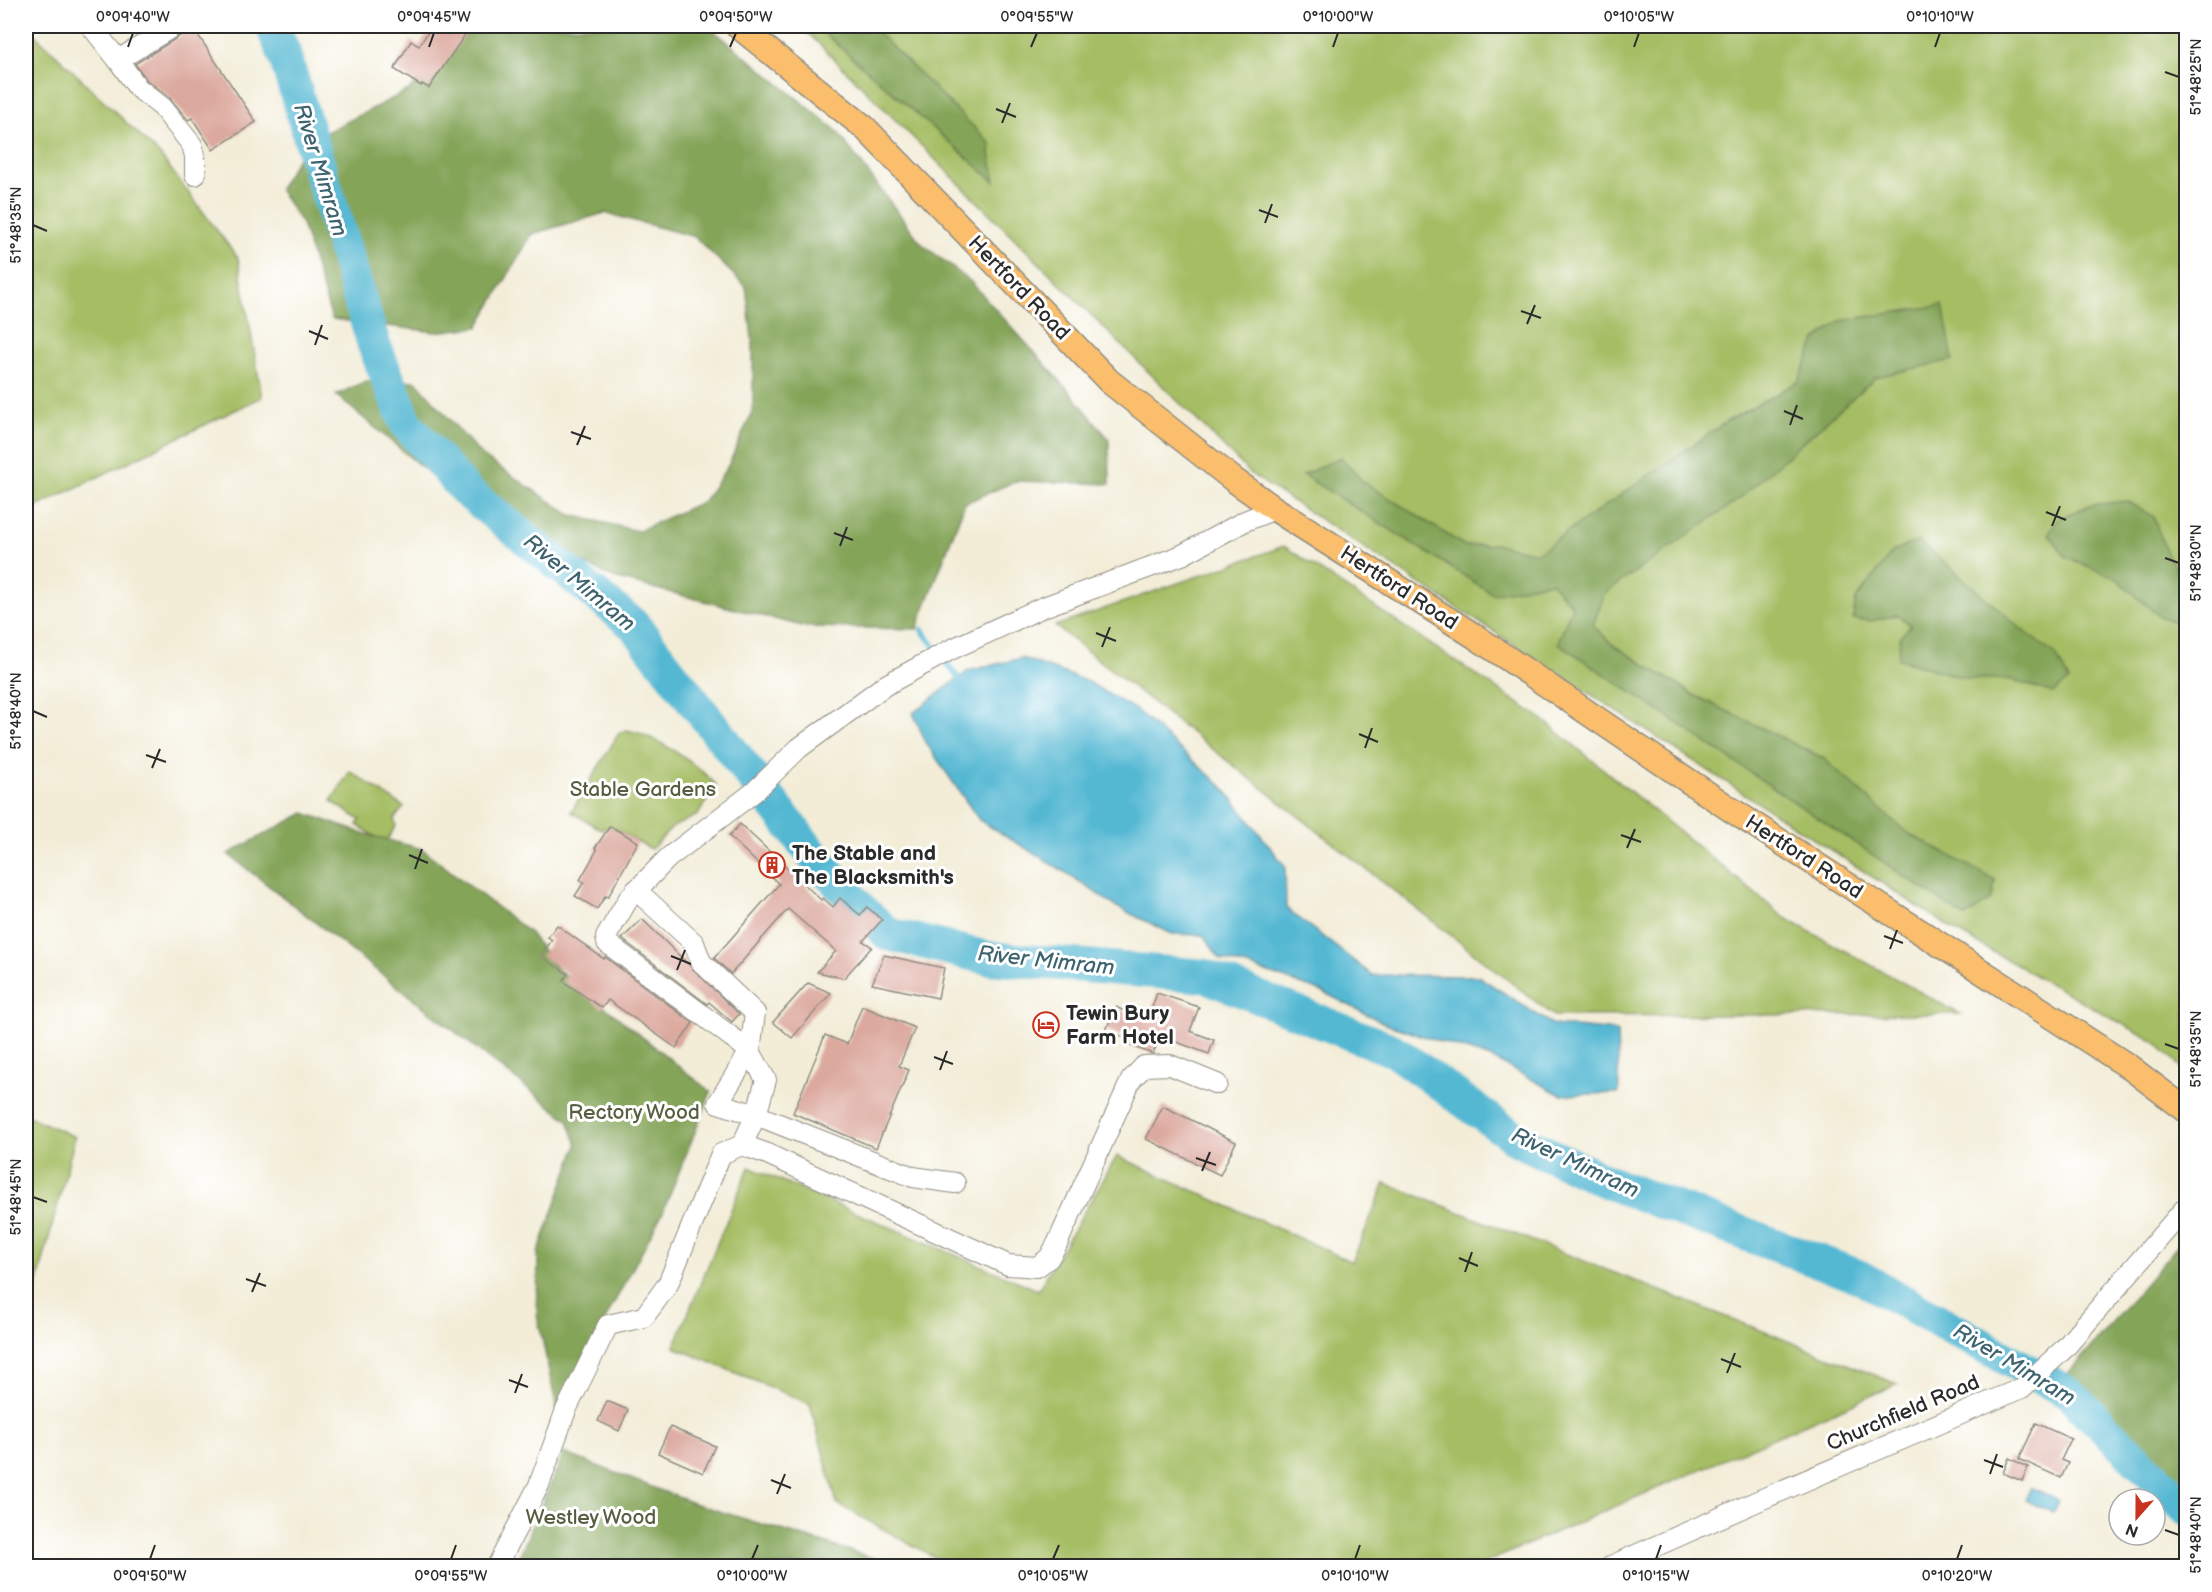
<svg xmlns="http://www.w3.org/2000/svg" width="2212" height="1592" font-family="'Balsamiq Sans',sans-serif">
  <rect width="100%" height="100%" fill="#fff"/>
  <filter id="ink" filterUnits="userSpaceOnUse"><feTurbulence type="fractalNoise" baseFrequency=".0167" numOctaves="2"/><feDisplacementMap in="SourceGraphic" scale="12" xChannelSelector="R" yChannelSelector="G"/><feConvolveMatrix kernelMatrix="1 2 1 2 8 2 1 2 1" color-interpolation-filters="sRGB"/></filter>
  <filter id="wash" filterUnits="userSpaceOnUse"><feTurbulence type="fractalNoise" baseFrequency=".008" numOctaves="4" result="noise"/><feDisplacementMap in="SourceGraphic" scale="24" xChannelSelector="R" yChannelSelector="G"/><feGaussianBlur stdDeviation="1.35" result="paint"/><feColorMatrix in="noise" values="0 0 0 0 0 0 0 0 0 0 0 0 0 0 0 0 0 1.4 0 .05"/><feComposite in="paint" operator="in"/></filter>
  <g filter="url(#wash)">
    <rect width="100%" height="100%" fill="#f3edd8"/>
    <g fill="#a5bd63" stroke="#687447" stroke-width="1.5">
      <path d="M26,26L160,155L238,258L262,397L26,512Z"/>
      <path d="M801,26H2186V1072L2155,1042L1959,933L1252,475Z"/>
      <path d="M1284,546L1542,719L1785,918L1960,1014L1554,1016L1055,626Z"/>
      <path d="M626,730C654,734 697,764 716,785L698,815L673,827L651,849L610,826L602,830L571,812L619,733Z"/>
      <path d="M350,771L404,807L394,819L396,826L385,843L357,825L360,820L331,801Z"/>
      <path d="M26,1115L75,1137L31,1308L26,1307Z"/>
      <path d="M1117,1156L1352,1262L1385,1183L1898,1384L1478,1566H951L837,1504L810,1404L674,1347L749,1167L1038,1290Z"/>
    </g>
    <g fill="#84a459" stroke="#586842" stroke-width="1.5">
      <path d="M469,26H708L836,130L921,243L971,282L1071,393L1109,439L1110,484L1016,481L965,503L917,629L806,627L614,578L473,510L336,395L366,381H416L481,455L571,515L638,531L704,501L728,466L753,410V347L746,287L695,237L605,213L532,234L478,327L435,332L332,319L302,224L279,189L307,142L409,90Z"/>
      <path d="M809,26H854L857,32L874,29L991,144L990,153L995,182L824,33Z"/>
      <path d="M1943,305L1953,360L1876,377L1738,500L1605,593L1593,625L1613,645L1694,695L1823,758L1906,832L1995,880L1992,899L1965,917L1558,643L1572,606L1551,582L1493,594L1303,475L1341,457L1362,481L1465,546L1496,544L1537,553L1729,420L1798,382L1816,340L1840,321Z"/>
      <path d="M2127,501L2153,516L2168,556L2186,584V626L2159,616L2116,578L2066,557L2049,534L2056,520L2090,505Z"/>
      <path d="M1918,541L1948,565L2027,634L2056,655L2069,681L2053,693L2009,679H1967L1898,659L1900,637L1911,625L1897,615L1871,621L1853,619L1856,599L1893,551Z"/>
      <path d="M304,813L365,834L422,849L530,933L555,967L711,1092L663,1212L557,1409L537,1315L538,1253L577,1145L568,1120L228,854Z"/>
      <path d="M2186,1236V1524L2053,1391Z"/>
      <path d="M564,1453L693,1503L899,1566H515Z"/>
    </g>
    <g fill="#55b8d3" stroke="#40727f" stroke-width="1.5">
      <path d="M1022,658L1086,681L1136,710L1224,788L1285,866L1286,908L1372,975L1478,976L1553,1025L1617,1031L1619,1093L1561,1095L1491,1058L1388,1025L1323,992L1251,967L1220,959L1203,935L1172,934L1117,907L1065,872L979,820L926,743L913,713L968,671Z"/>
      <path d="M2031,1487L2059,1501L2053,1513L2025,1500Z"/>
    </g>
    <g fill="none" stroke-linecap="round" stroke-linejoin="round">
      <path stroke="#55b8d3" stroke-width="6" d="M922,630L958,678"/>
      <path stroke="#55b8d3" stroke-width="34" d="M272,26L284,53L374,345L407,425L467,492L634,625L817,860L862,910L888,934L988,958L1205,976L1394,1051L1518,1140L1610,1183L1860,1277L2070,1394L2186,1508"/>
    </g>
    <g id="blocks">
      <g fill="#dca99e">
        <path d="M188,26H192L256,122L213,150L192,118L188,120L170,98L147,80L135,64L180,36Z"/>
        <path d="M432,26H471L429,88L422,84L421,86L394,69L411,41L419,46Z"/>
        <path d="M740,824L821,900L823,898L833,907L840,898L860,915L867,907L882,920L863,941L872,947L844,978L817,972L836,951L788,909L731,974L714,958L779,884L729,836Z"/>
        <path d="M610,826L638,842L608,897L605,896L597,909L575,896L584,882L580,880L597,850L595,848Z"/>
        <path d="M642,919L739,1014L732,1022L709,1002L707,1004L622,939Z"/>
        <path d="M557,925L604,959L605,957L693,1023L676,1048L608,1000L602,1008L563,981L568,974L541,956L552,940L548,937Z"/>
        <path d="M884,955L944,968L938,998L872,984Z"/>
        <path d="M808,983L831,993L792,1038L773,1022Z"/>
        <path d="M1157,993L1199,1007L1190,1031L1214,1040L1209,1054L1160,1036L1153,1054L1131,1046L1133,1041L1106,1030L1116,1007L1141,1019L1144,1011L1150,1013Z"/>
        <path d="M862,1006L915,1028L899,1066L909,1070L876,1148L793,1113L825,1035L847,1044Z"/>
        <path d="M1163,1106L1236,1142L1220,1175L1146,1139Z"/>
        <path d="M607,1401L628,1410L619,1431L598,1421Z"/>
        <path d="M2036,1423L2071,1439L2061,1460L2068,1463L2061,1478L2019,1459Z"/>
        <path d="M670,1427L715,1446L703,1473L658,1453Z"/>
        <path d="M2009,1458L2028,1467L2022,1481L2003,1473Z"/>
      </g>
    </g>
  </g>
  <g filter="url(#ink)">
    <use href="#blocks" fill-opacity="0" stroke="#8f8c82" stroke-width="1.5"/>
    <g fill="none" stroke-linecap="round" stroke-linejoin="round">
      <g stroke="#8f8c82" stroke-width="22">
        <g id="minor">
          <path d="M91,26L118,60L174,26"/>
          <path d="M118,60L138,88L162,107L192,145L195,156V175"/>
          <path d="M636,890L694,943L701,962L755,1013L750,1051L718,1103L756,1115L913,1177L955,1183"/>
          <path d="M742,1145L765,1153L1008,1265L1037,1267L1049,1258L1057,1244L1131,1080L1144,1066L1170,1065L1217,1084"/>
          <path d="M497,1566L539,1485L566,1410L608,1325L644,1317L668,1284L721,1154L742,1145L756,1115L766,1080L750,1051L607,943L606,937L629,898L668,858L754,792L799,748L884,686L948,651L1041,608L1182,555L1245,521L1275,509"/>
          <path d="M1611,1566L1760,1500L2022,1388L2064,1349L2186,1207"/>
        </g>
      </g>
      <g stroke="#8f8c82" stroke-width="27">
        <path id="major" d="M738,26L865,128L1109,381L1234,480L1275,509L1476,637L1730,809L2128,1066L2186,1110"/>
      </g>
      <use href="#minor" stroke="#fff" stroke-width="20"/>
      <use href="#major" stroke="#fabe6d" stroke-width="24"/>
    </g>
  </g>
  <path fill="none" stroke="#2b2b2b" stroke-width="2" d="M128,47L133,33M429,47L434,33M730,47L736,33M1031,47L1037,33M1333,47L1338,33M1634,47L1639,33M1935,47L1940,33M2165,72L2179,77M996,109L1016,117M1002,123L1010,103M1259,210L1278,217M1265,223L1272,204M33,225L47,231M1521,311L1541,318M1527,324L1535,305M309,331L328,339M315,345L322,325M1784,411L1803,419M1790,425L1797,405M571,432L591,439M577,445L585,426M2046,512L2066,520M2052,526L2060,506M834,533L853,540M840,546L847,527M2165,558L2179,563M1096,633L1116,641M1102,647L1110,627M33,711L47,717M1359,734L1378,742M1365,748L1372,728M146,755L166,762M152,768L160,749M1621,835L1641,842M1627,848L1635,829M409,855L428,863M415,869L422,849M1884,936L1903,943M1890,949L1897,930M671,956L691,964M677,970L685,950M2165,1044L2179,1049M934,1057L953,1064M940,1070L947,1051M1196,1158L1216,1165M1202,1171L1210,1152M33,1197L47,1202M1459,1258L1478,1266M1465,1272L1472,1252M246,1279L266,1286M252,1292L260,1273M1721,1359L1741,1367M1727,1373L1735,1353M509,1380L528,1387M515,1393L522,1374M1984,1460L2003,1467M1990,1474L1997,1454M771,1480L791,1488M777,1494L785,1474M2165,1530L2179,1535M150,1559L155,1545M451,1559L456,1545M752,1559L758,1545M1053,1559L1059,1545M1355,1559L1360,1545M1656,1559L1661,1545M1957,1559L1962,1545"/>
  <defs>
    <g id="building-ring" transform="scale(1.35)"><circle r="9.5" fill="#fff" stroke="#c8321e" stroke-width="1.5"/><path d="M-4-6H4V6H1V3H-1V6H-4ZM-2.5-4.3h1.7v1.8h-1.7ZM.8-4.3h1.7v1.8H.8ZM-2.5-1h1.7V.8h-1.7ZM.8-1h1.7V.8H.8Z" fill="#c8321e"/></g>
    <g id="hotel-ring" transform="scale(1.35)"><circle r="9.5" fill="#fff" stroke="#c8321e" stroke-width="1.5"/><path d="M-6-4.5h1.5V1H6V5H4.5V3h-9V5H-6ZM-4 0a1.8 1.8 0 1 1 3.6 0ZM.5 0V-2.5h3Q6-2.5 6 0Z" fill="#c8321e"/></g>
  </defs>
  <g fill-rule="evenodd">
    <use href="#building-ring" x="772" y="865"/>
    <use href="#hotel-ring" x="1046" y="1025"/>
  </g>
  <g text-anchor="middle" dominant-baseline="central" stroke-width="6" stroke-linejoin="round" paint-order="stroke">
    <g font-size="21" fill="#2b2b2b" stroke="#fff">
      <text transform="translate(1019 288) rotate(46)">Hertford Road</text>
      <text transform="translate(1399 588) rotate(33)">Hertford Road</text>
      <text transform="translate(1804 857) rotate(33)">Hertford Road</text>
      <text transform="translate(1903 1413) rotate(-23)">Churchfield Road</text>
    </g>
    <g font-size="21" fill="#565e3f" stroke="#fff">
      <text x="643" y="789">Stable Gardens</text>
      <text x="634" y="1112">Rectory Wood</text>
      <text x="591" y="1517">Westley Wood</text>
    </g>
    <g font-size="21" font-weight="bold" fill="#2b2b2b" stroke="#fff" text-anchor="start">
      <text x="792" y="853">The Stable and<tspan x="792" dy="24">The Blacksmith's</tspan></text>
      <text x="1066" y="1013">Tewin Bury<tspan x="1066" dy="24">Farm Hotel</tspan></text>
    </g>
    <g font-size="22" font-style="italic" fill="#3c636e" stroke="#fff">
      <text transform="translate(320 170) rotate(73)">River Mimram</text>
      <text transform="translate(579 583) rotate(40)">River Mimram</text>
      <text transform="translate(1046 961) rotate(6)">River Mimram</text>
      <text transform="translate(1575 1163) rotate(25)">River Mimram</text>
      <text transform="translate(2014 1365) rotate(31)">River Mimram</text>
    </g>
  </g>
  <rect width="2212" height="1592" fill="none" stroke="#fff" stroke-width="66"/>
  <g transform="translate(2137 1517) rotate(201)"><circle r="28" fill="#ffffff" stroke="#aaaaaa" stroke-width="1.5"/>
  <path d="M0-4.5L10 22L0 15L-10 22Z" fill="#c8321e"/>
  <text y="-9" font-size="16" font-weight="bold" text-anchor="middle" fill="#2b2b2b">N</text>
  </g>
  <rect x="33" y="33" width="2146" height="1526" fill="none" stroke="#2b2b2b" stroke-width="2"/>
  <g font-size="15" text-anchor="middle" fill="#2b2b2b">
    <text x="133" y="22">0°09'40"W</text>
    <text x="434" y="22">0°09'45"W</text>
    <text x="736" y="22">0°09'50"W</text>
    <text x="1037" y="22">0°09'55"W</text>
    <text x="1338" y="22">0°10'00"W</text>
    <text x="1639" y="22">0°10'05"W</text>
    <text x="1940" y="22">0°10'10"W</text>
    <text transform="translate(2196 77) rotate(-90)" y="5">51°48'25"N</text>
    <text transform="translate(16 225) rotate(-90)" y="5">51°48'35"N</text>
    <text transform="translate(2196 563) rotate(-90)" y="5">51°48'30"N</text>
    <text transform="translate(16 711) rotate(-90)" y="5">51°48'40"N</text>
    <text transform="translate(2196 1049) rotate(-90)" y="5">51°48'35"N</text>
    <text transform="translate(16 1197) rotate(-90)" y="5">51°48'45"N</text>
    <text transform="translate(2196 1535) rotate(-90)" y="5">51°48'40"N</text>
    <text x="150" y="1581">0°09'50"W</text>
    <text x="451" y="1581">0°09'55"W</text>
    <text x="752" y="1581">0°10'00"W</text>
    <text x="1053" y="1581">0°10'05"W</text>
    <text x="1355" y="1581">0°10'10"W</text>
    <text x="1656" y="1581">0°10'15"W</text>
    <text x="1957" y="1581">0°10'20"W</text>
  </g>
</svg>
